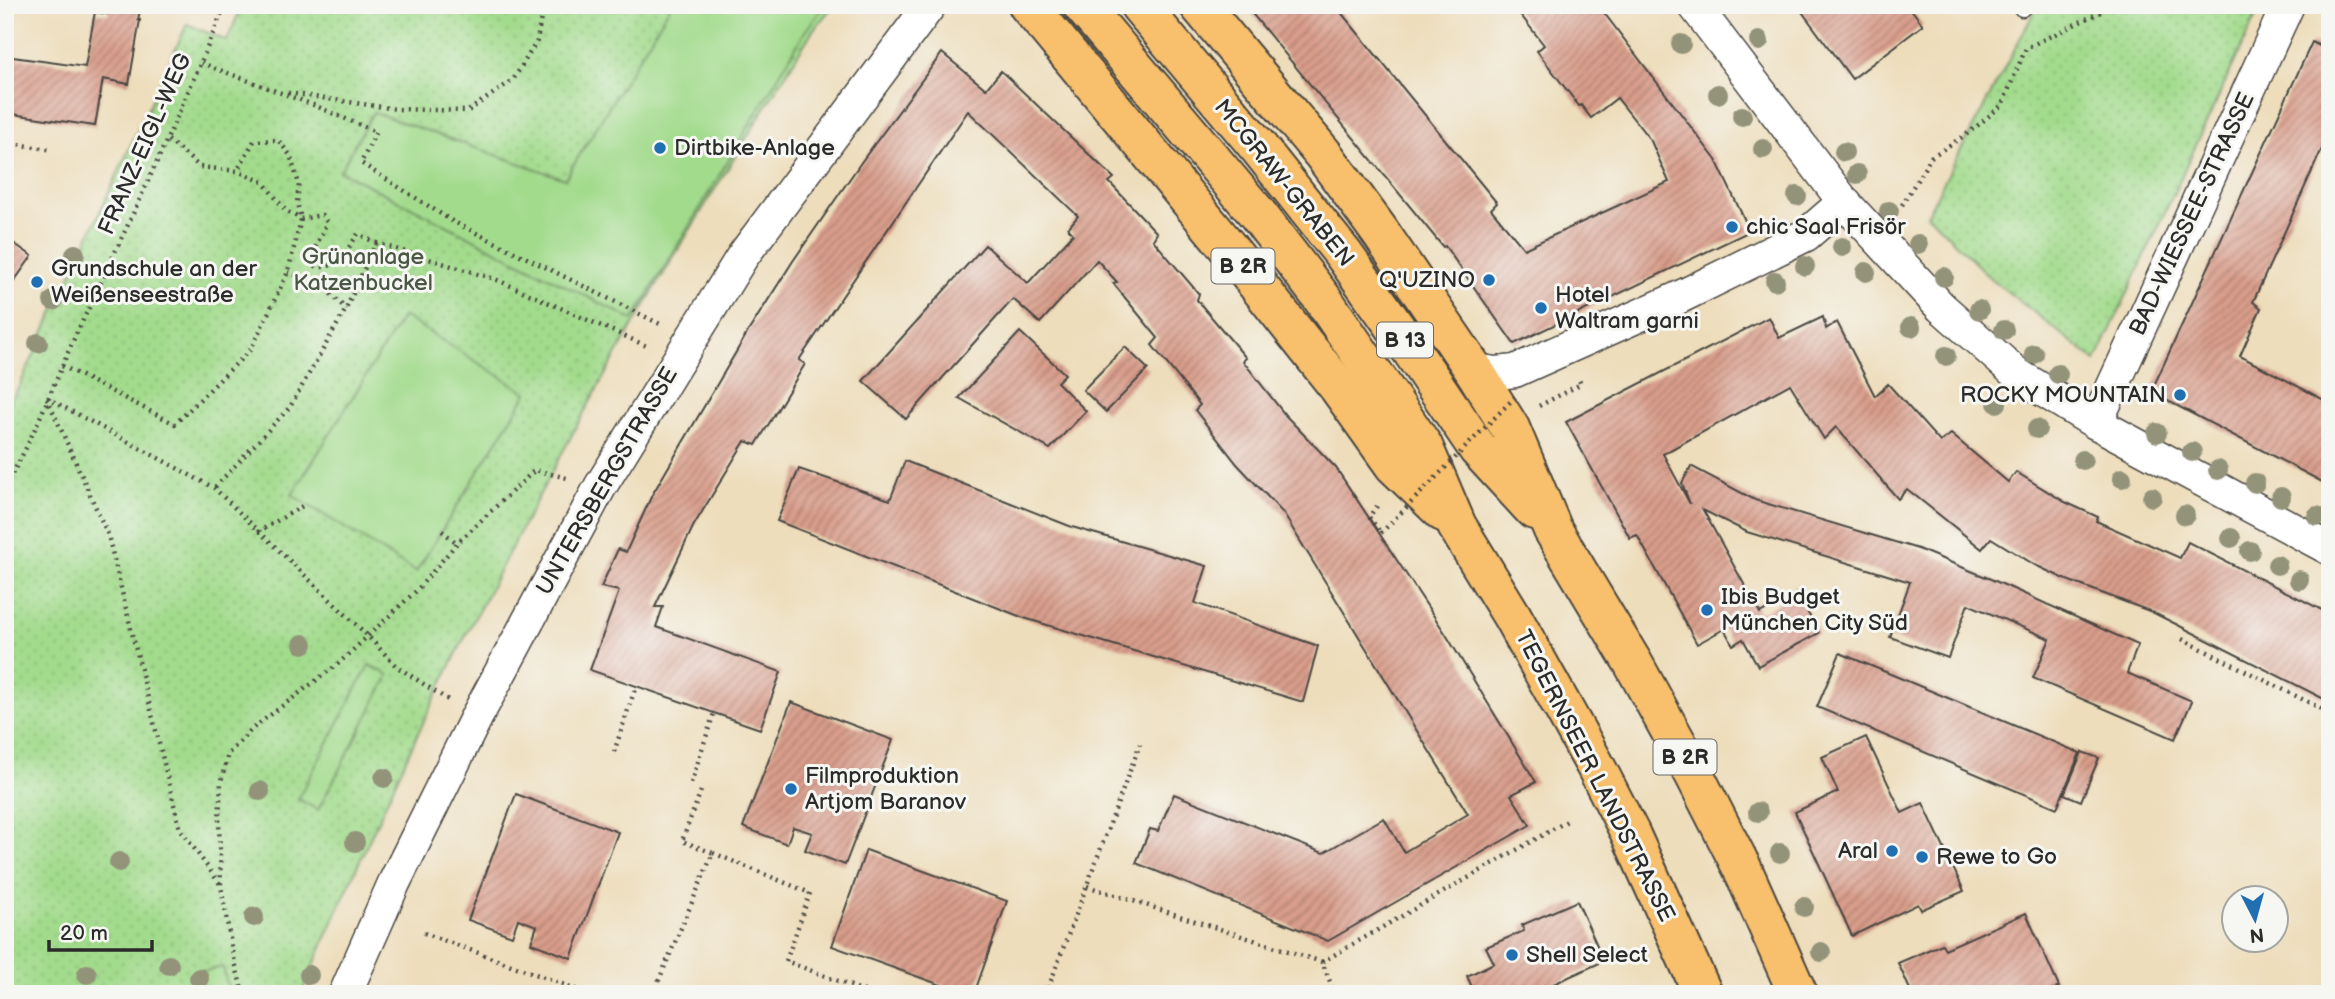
<svg xmlns="http://www.w3.org/2000/svg" width="2335" height="999" font-family="'Balsamiq Sans',sans-serif">
  <defs>
    <pattern id="park-dots" width="8" height="8" patternUnits="userSpaceOnUse" patternTransform="scale(1.75)"><rect width="8" height="8" fill="#a3db8d"/><path d="M2 2h.1M6 6h.1" fill="none" stroke="#8cbc7a" stroke-width="1.8" stroke-linecap="round"/></pattern>
    <pattern id="building-hatch" width="6" height="6" patternUnits="userSpaceOnUse" patternTransform="scale(1.75)"><rect width="6" height="6" fill="#d99d8b"/><path d="M-1 1l2-2M0 6l6-6M5 7l2-2" fill="none" stroke="#b08072"/></pattern>
  </defs>
  <rect width="100%" height="100%" fill="#f6f6f2"/>
  <filter id="ink" filterUnits="userSpaceOnUse"><feTurbulence type="fractalNoise" baseFrequency=".0143" numOctaves="2"/><feDisplacementMap in="SourceGraphic" scale="14" xChannelSelector="R" yChannelSelector="G"/><feConvolveMatrix kernelMatrix="1 2 1 2 8 2 1 2 1" color-interpolation-filters="sRGB"/></filter>
  <filter id="wash" filterUnits="userSpaceOnUse"><feTurbulence type="fractalNoise" baseFrequency=".00686" numOctaves="4" result="noise"/><feDisplacementMap in="SourceGraphic" scale="28" xChannelSelector="R" yChannelSelector="G"/><feGaussianBlur stdDeviation="1.57" result="paint"/><feColorMatrix in="noise" values="0 0 0 0 0 0 0 0 0 0 0 0 0 0 0 0 0 1.4 0 .05"/><feComposite in="paint" operator="in"/></filter>
  <g filter="url(#wash)">
    <rect width="100%" height="100%" fill="#edddbb"/>
    <g fill="url(#park-dots)" stroke="#67835c" stroke-width="2">
      <path d="M242,5H834L813,30C761,114 709,198 658,283C595,389 536,500 479,610C414,735 358,865 301,994H5V408L19,387L187,24L227,41Z"/>
      <path d="M2038,5H2261L2096,361L1990,278L1927,214Z"/>
    </g>
    <g fill="#a3db8d" stroke="#67835c" stroke-width="2">
      <path d="M671,5H825L806,30L633,320L340,171L373,112L565,179Z"/>
      <path d="M403,316L527,393L416,572L292,495Z"/>
      <path d="M369,665L389,675L318,810L298,799Z"/>
      <path d="M223,967L229,994H205L200,972Z"/>
    </g>
    <g id="blocks">
      <g fill="url(#building-hatch)">
        <path d="M110,5H141L138,20H140L129,84L103,79L95,126L5,113V56L85,67L95,12L108,14Z"/>
        <path d="M1245,5H1335L1497,203L1491,209L1524,249L1669,182L1651,141L1617,98L1591,118L1581,105L1579,106L1537,51L1544,45L1513,5H1598L1716,160L1750,231L1514,344L1445,246L1443,247Z"/>
        <path d="M1797,5H1908L1923,25L1852,79Z"/>
        <path d="M2312,42L2330,51V131L2253,302L2261,308L2240,356L2330,403V486L2151,392Z"/>
        <path d="M942,53L986,89L1001,71L1114,178L1109,182L1157,233L1153,240L1199,294L1197,300L1246,358L1243,361L1286,416L1336,468L1445,633L1536,782L1511,795L1530,825L1328,941L1136,863L1150,829L1158,831L1174,794L1323,853L1384,818L1404,852L1468,814L1283,513L1237,464L1195,410L1200,405L1152,345L1158,338L1113,283L1117,282L1097,260L1040,323L1013,299L906,419L863,381L985,245L1028,283L1073,234L1068,228L1078,216L968,111L799,360L805,364L756,445L745,441L694,525L655,607H663L656,627L781,672L760,729L590,670L619,591L601,587L618,549L626,552L652,495L749,330L793,261L862,161Z"/>
        <path d="M5,237L32,256L5,294Z"/>
        <path d="M1769,317L1779,338L1823,317L1826,329L1837,322L1875,396L1888,384L1940,442L1951,434L2008,482L2016,472L2065,502L2098,517L2096,521L2180,558L2188,542L2330,614V702L2152,612L2067,580L2035,565L1991,538L1982,549L1907,489L1898,499L1836,427L1824,439L1790,384L1663,454L1690,504L1682,483L1691,466L1755,500L1918,549L1993,580L2138,645L2127,673L2192,701L2175,739L2033,678L2050,639L1968,604L1948,658L1890,637L1910,582L1747,532L1703,510L1760,613L1797,593L1819,633L1758,666L1743,639L1733,645L1724,629L1697,644L1637,535L1630,538L1566,422Z"/>
        <path d="M1020,332L1065,374L1057,382L1086,411L1050,449L959,398Z"/>
        <path d="M1125,347L1148,369L1106,412L1083,390Z"/>
        <path d="M905,461L1072,527L1207,566L1195,603L1318,646L1303,702L1024,618L777,521L799,469L890,500Z"/>
        <path d="M1840,653L2080,753L2057,808L1817,707Z"/>
        <path d="M791,702L893,740L845,865L805,850L812,833L793,827L787,844L743,827Z"/>
        <path d="M1866,737L1902,813L1923,803L1964,891L1921,910L1918,904L1852,936L1795,812L1838,792L1822,757Z"/>
        <path d="M2082,752L2099,758L2081,801L2064,794Z"/>
        <path d="M516,794L618,832L571,958L531,943L537,926L518,919L512,936L468,920Z"/>
        <path d="M866,850L1007,901L974,994H966L832,946Z"/>
        <path d="M1577,901L1604,961L1549,986L1552,994H1475L1467,976L1494,963L1486,947L1524,931L1522,925Z"/>
        <path d="M2026,913L2059,987L2044,994H1912L1898,963L1942,944L1945,949Z"/>
      </g>
    </g>
  </g>
  <g filter="url(#ink)">
    <use href="#blocks" fill-opacity="0" stroke="#484641" stroke-width="2"/>
    <g fill="none" stroke-linecap="round" stroke-linejoin="round">
      <g stroke="#484641" stroke-width="19">
        <path id="service" d="M2022,8L2023,5"/>
      </g>
      <g stroke="#484641" stroke-width="35">
        <g id="minor">
          <path d="M1694,5L1844,202L1941,307L2018,375L2096,423L2330,549"/>
          <path d="M1474,370L1497,373L1515,371L1676,299L1806,235L1844,202"/>
          <path d="M2096,423L2288,5"/>
          <path d="M345,994L394,883L476,718L600,487L742,257L930,5"/>
        </g>
      </g>
      <g stroke="#484641" stroke-width="42">
        <path id="primary" d="M1199,5L1323,154L1380,232L1474,370"/>
      </g>
      <g stroke="#484641" stroke-width="42">
        <g id="trunk">
          <path d="M1028,5L1222,240L1339,388L1394,465L1443,512"/>
          <path d="M1082,5L1256,212L1322,298L1423,446L1457,526L1512,616L1595,765L1630,833L1703,994"/>
          <path d="M1139,5L1259,148L1344,255L1403,338L1478,449L1534,510"/>
          <path d="M1474,370L1510,428L1553,530L1633,663L1694,774L1742,868L1798,994"/>
        </g>
      </g>
      <g stroke="#484641" stroke-width="4.5" stroke-dasharray="2 5" stroke-linecap="butt">
        <path d="M201,63L316,106L376,132L361,163L452,221L662,325"/>
        <path d="M288,93L396,109L468,111L513,80L537,41L543,5"/>
        <path d="M168,140L200,167L237,171L263,182L286,211L301,219L322,215L327,222L312,255L316,266C336,272 348,248 358,234L376,243L346,309L290,407L214,488"/>
        <path d="M5,142L53,150"/>
        <path d="M1902,205L1931,157L1970,132L2002,105L2026,48L2105,10L2110,5"/>
        <path d="M376,243L495,279L649,347"/>
        <path d="M288,272L321,284L346,309"/>
        <path d="M62,366L175,424L251,349L288,272L301,219L297,202L299,184L290,155L278,140L254,141L237,171"/>
        <path d="M47,398L214,488L368,636L396,666L448,700"/>
        <path d="M47,398L108,535L180,829L220,884"/>
        <path d="M1539,406L1581,384L1578,378"/>
        <path d="M5,486C33,441 51,389 73,341C126,230 178,119 225,5"/>
        <path d="M1377,506L1369,517L1381,533"/>
        <path d="M442,531L457,543"/>
        <path d="M258,532L306,504"/>
        <path d="M2182,639L2330,713"/>
        <path d="M614,752L636,686"/>
        <path d="M691,783L714,713"/>
        <path d="M713,853L810,893L786,961L872,994"/>
        <path d="M1087,886L1322,962L1335,994"/>
        <path d="M424,933L590,994"/>
        <path d="M1322,962L1567,821"/>
        <path d="M243,994L232,950L221,886L219,822L221,781L228,754L253,728L338,664L417,590L457,543L535,470L567,478"/>
        <path d="M653,994L713,853L682,841L702,788"/>
        <path d="M1046,994L1140,744"/>
      </g>
      <use href="#service" stroke="#fff" stroke-width="16"/>
      <use href="#minor" stroke="#fff" stroke-width="32"/>
      <use href="#primary" stroke="#f8bf6c" stroke-width="38"/>
      <use href="#trunk" stroke="#f8bf6c" stroke-width="38"/>
      <path stroke="#484641" stroke-width="4.5" stroke-dasharray="2 5" stroke-linecap="butt" d="M1381,533L1518,394"/>
    </g>
    <g fill="#93937a">
      <circle cx="1759" cy="41" r="10"/>
      <circle cx="1681" cy="44" r="10"/>
      <circle cx="1718" cy="94" r="10"/>
      <circle cx="1742" cy="116" r="10"/>
      <circle cx="1763" cy="149" r="10"/>
      <circle cx="1844" cy="152" r="10"/>
      <circle cx="1857" cy="174" r="10"/>
      <circle cx="1797" cy="196" r="10"/>
      <circle cx="1889" cy="211" r="10"/>
      <circle cx="1918" cy="244" r="10"/>
      <circle cx="1842" cy="247" r="10"/>
      <circle cx="75" cy="254" r="10"/>
      <circle cx="1805" cy="266" r="10"/>
      <circle cx="1866" cy="272" r="10"/>
      <circle cx="1944" cy="277" r="10"/>
      <circle cx="1775" cy="281" r="10"/>
      <circle cx="53" cy="301" r="10"/>
      <circle cx="1979" cy="310" r="10"/>
      <circle cx="1911" cy="327" r="10"/>
      <circle cx="2004" cy="330" r="10"/>
      <circle cx="38" cy="343" r="10"/>
      <circle cx="2034" cy="354" r="10"/>
      <circle cx="1946" cy="356" r="10"/>
      <circle cx="2058" cy="374" r="10"/>
      <circle cx="1997" cy="403" r="10"/>
      <circle cx="2037" cy="429" r="10"/>
      <circle cx="2157" cy="433" r="10"/>
      <circle cx="2192" cy="452" r="10"/>
      <circle cx="2083" cy="460" r="10"/>
      <circle cx="2218" cy="470" r="10"/>
      <circle cx="2122" cy="478" r="10"/>
      <circle cx="2255" cy="483" r="10"/>
      <circle cx="2152" cy="497" r="10"/>
      <circle cx="2281" cy="497" r="10"/>
      <circle cx="2185" cy="515" r="10"/>
      <circle cx="2317" cy="516" r="10"/>
      <circle cx="2231" cy="538" r="10"/>
      <circle cx="2250" cy="551" r="10"/>
      <circle cx="2277" cy="565" r="10"/>
      <circle cx="2299" cy="580" r="10"/>
      <circle cx="303" cy="644" r="10"/>
      <circle cx="384" cy="778" r="10"/>
      <circle cx="260" cy="791" r="10"/>
      <circle cx="1758" cy="812" r="10"/>
      <circle cx="355" cy="842" r="10"/>
      <circle cx="1780" cy="853" r="10"/>
      <circle cx="119" cy="862" r="10"/>
      <circle cx="1804" cy="907" r="10"/>
      <circle cx="254" cy="917" r="10"/>
      <circle cx="1821" cy="952" r="10"/>
      <circle cx="169" cy="965" r="10"/>
      <circle cx="87" cy="974" r="10"/>
      <circle cx="309" cy="975" r="10"/>
      <circle cx="199" cy="978" r="10"/>
    </g>
  </g>
  <g fill="#1f6fb2" stroke="#f6f6f2" stroke-width="2.5">
    <circle cx="660" cy="148" r="7"/>
    <circle cx="1732" cy="227" r="7"/>
    <circle cx="1489" cy="280" r="7"/>
    <circle cx="37" cy="282" r="7"/>
    <circle cx="1541" cy="308" r="7"/>
    <circle cx="2180" cy="395" r="7"/>
    <circle cx="1707" cy="610" r="7"/>
    <circle cx="791" cy="789" r="7"/>
    <circle cx="1892" cy="851" r="7"/>
    <circle cx="1922" cy="857" r="7"/>
    <circle cx="1512" cy="955" r="7"/>
  </g>
  <g text-anchor="middle" dominant-baseline="central" stroke-width="6" stroke-linejoin="round" paint-order="stroke">
    <g fill="#f6f6f2" stroke="#686867" stroke-width="2">
      <rect x="1211.5" y="248.5" width="63" height="35" rx="5"/>
      <rect x="1377" y="322.5" width="56" height="35" rx="5"/>
      <rect x="1653.5" y="739.5" width="63" height="35" rx="5"/>
    </g>
    <g font-size="21" font-weight="bold" fill="#2b2b2b">
      <text x="1243" y="266">B 2R</text>
      <text x="1405" y="340">B 13</text>
      <text x="1685" y="757">B 2R</text>
    </g>
    <g font-size="23" fill="#2b2b2b" stroke="#f6f6f2">
      <text transform="translate(145 144) rotate(-66)">FRANZ-EIGL-WEG</text>
      <text transform="translate(1284 183) rotate(51)">MCGRAW-GRABEN</text>
      <text transform="translate(2192 214) rotate(-65)">BAD-WIESSEE-STRASSE</text>
      <text transform="translate(607 481) rotate(-60)">UNTERSBERGSTRASSE</text>
      <text transform="translate(1595 776) rotate(63)">TEGERNSEER LANDSTRASSE</text>
    </g>
    <g font-size="23" fill="#2b2b2b" stroke="#f6f6f2" text-anchor="start">
      <text x="674" y="148">Dirtbike-Anlage</text>
      <text x="1746" y="227">chic Saal Frisör</text>
      <text x="51" y="269">Grundschule an der<tspan x="51" dy="26">Weißenseestraße</tspan></text>
      <text x="1475" y="280" text-anchor="end">Q'UZINO</text>
      <text x="1555" y="295">Hotel<tspan x="1555" dy="26">Waltram garni</tspan></text>
      <text x="2166" y="395" text-anchor="end">ROCKY MOUNTAIN</text>
      <text x="1721" y="597">Ibis Budget<tspan x="1721" dy="26">München City Süd</tspan></text>
      <text x="805" y="776">Filmproduktion<tspan x="805" dy="26">Artjom Baranov</tspan></text>
      <text x="1878" y="851" text-anchor="end">Aral</text>
      <text x="1936" y="857">Rewe to Go</text>
      <text x="1526" y="955">Shell Select</text>
    </g>
    <g font-size="23" fill="#495744" stroke="#f6f6f2">
      <text x="363" y="257">Grünanlage<tspan x="363" dy="26">Katzenbuckel</tspan></text>
    </g>
  </g>
  <rect width="2335" height="999" fill="none" stroke="#f6f6f2" stroke-width="28"/>
  <g transform="translate(2255 919) rotate(174)"><circle r="33" fill="#f6f6f2" stroke="#a5a5a2" stroke-width="2"/>
  <path d="M0-5L12 26L0 18L-12 26Z" fill="#1f6fb2"/>
  <text y="-10" font-size="19" font-weight="bold" text-anchor="middle" fill="#2b2b2b">N</text>
  </g>
  <path d="M49 940v10h103v-10" fill="none" stroke="#2b2b2b" stroke-width="3.5"/>
  <text x="60" y="940" font-size="21" fill="#2b2b2b" stroke="#f6f6f2" stroke-width="5" paint-order="stroke">20 m</text>
</svg>
